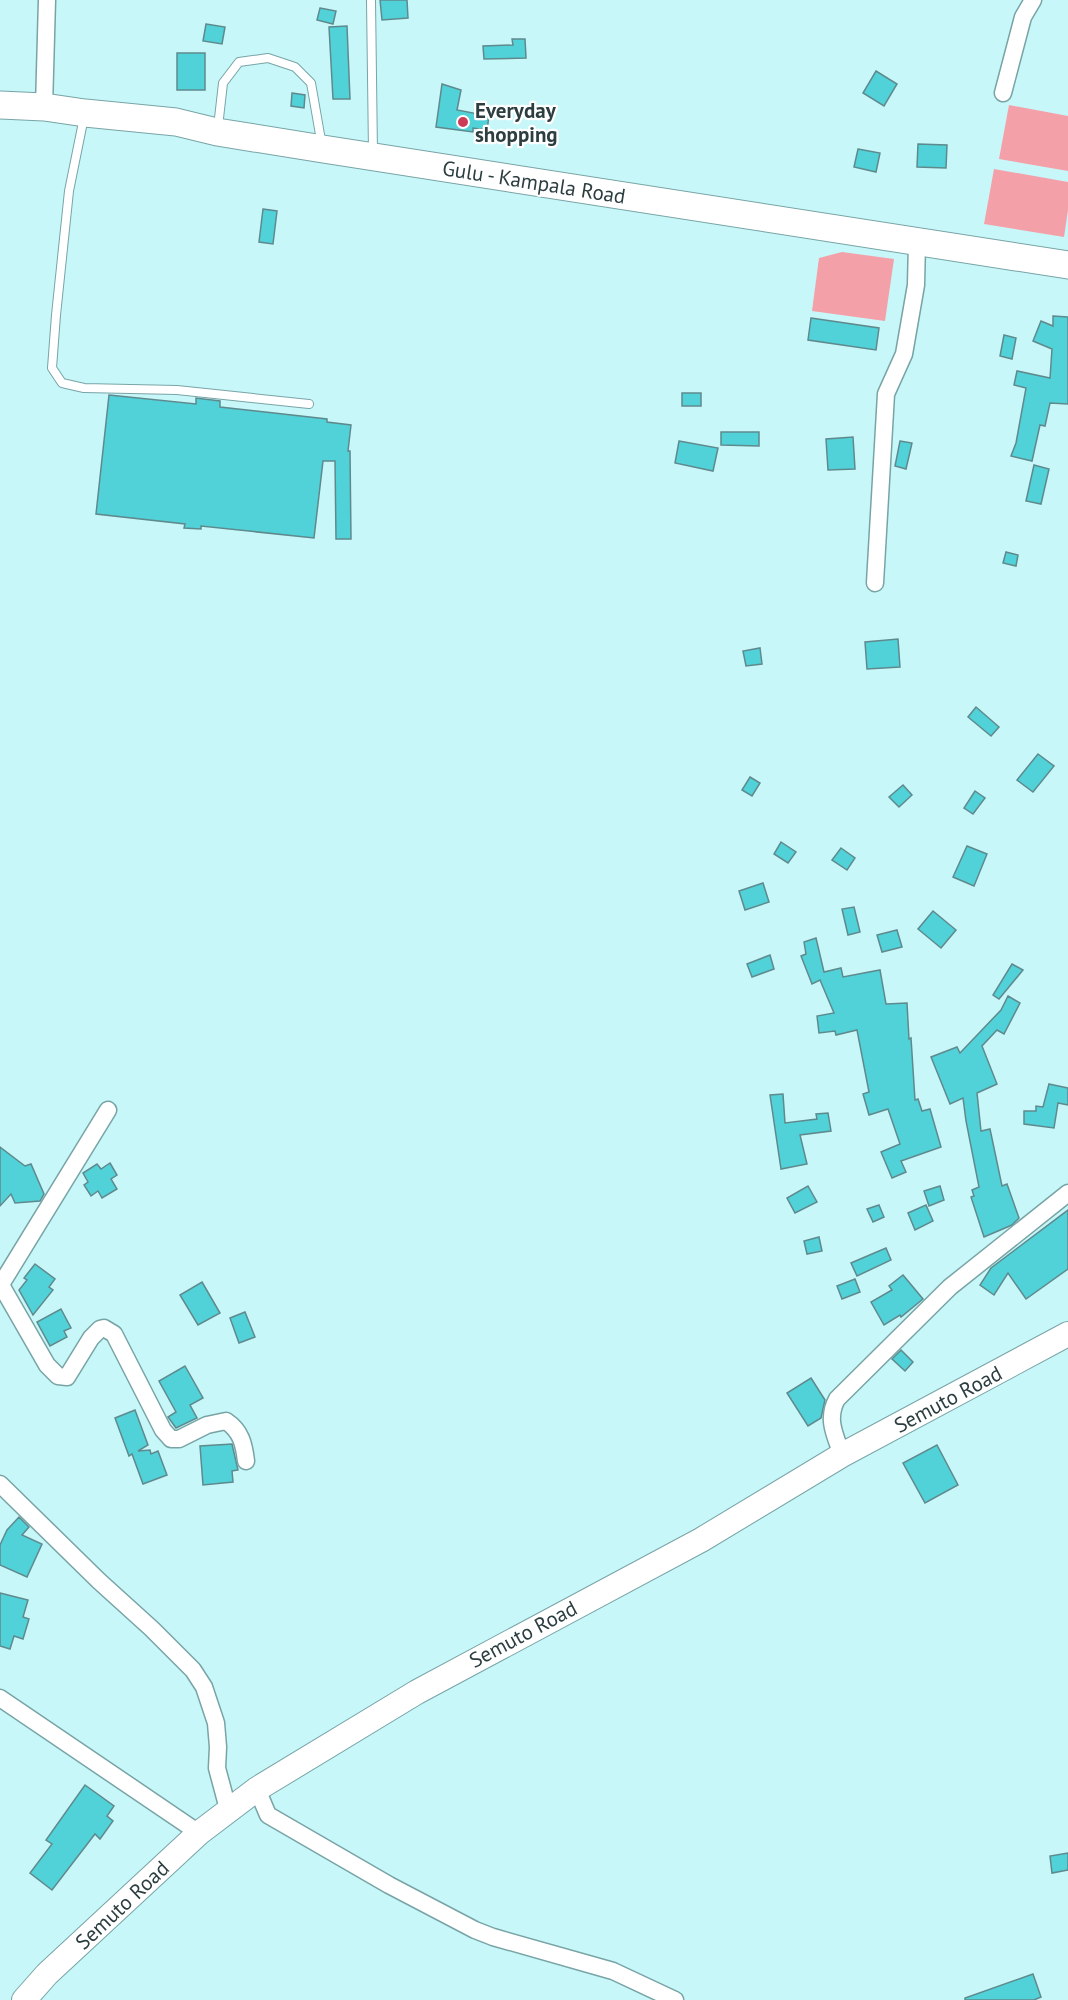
<svg xmlns="http://www.w3.org/2000/svg" width="1068" height="2000" font-family="'PT Sans',sans-serif">
  <rect width="100%" height="100%" fill="#c8f7f9"/>
  <g fill="#f4a0a8">
    <path d="M1009,105L1068,116V171L999,159Z"/>
    <path d="M994,169L1068,182V210L1064,237L984,224Z"/>
    <path d="M842,252L894,259L885,321L812,311L819,258Z"/>
  </g>
  <g fill="#51d1d8" stroke="#5f8a8d" stroke-width="1.5">
    <path d="M380,0H407L408,18L382,20Z"/>
    <path d="M320,8L336,11L333,24L317,20Z"/>
    <path d="M206,24L225,27L222,44L203,41Z"/>
    <path d="M347,26L350,99H333L329,27Z"/>
    <path d="M512,39H525L526,58L484,59L483,46L513,45Z"/>
    <rect x="177" y="53" width="28" height="37"/>
    <path d="M876,71L897,84L884,106L863,93Z"/>
    <path d="M442,84L461,90L457,110L489,116L487,130L473,128V132L436,127Z"/>
    <path d="M292,93L305,95L304,108L291,106Z"/>
    <path d="M918,144L947,145L946,168L917,167Z"/>
    <path d="M858,149L880,153L876,172L854,167Z"/>
    <path d="M263,209L277,211L273,244L259,242Z"/>
    <path d="M1053,316L1068,317V404L1050,403L1045,426L1040,425L1032,461L1011,456L1016,443L1026,388L1014,385L1017,371L1050,378L1052,349L1033,341L1041,321L1053,326Z"/>
    <path d="M811,318L879,328L876,350L808,340Z"/>
    <path d="M1004,335L1016,338L1012,359L1000,356Z"/>
    <rect x="682" y="393" width="19" height="13"/>
    <path d="M109,395L196,404V398L220,401V407L327,419V422L351,425L348,451H350L351,539H336L335,461H323L314,538L201,526V529L184,528L185,524L96,514Z"/>
    <path d="M721,432H759V446L721,445Z"/>
    <path d="M853,437L855,469L828,470L826,439Z"/>
    <path d="M679,441L718,448L713,471L675,463Z"/>
    <path d="M900,441L912,443L906,469L895,466Z"/>
    <path d="M1034,465L1049,469L1041,504L1026,501Z"/>
    <path d="M1006,552L1018,555L1016,566L1003,563Z"/>
    <path d="M898,639L900,667L867,669L865,642Z"/>
    <path d="M760,648L762,664L746,666L743,651Z"/>
    <path d="M976,707L999,727L991,736L968,717Z"/>
    <path d="M1038,754L1054,766L1033,792L1017,780Z"/>
    <path d="M750,777L760,783L752,796L742,790Z"/>
    <path d="M903,785L912,795L899,807L889,797Z"/>
    <path d="M975,791L985,798L973,814L964,808Z"/>
    <path d="M781,842L796,852L788,863L774,854Z"/>
    <path d="M967,846L987,854L974,886L953,877Z"/>
    <path d="M841,848L855,858L847,870L832,860Z"/>
    <path d="M763,883L769,902L745,910L739,891Z"/>
    <path d="M854,907L860,932L848,935L842,909Z"/>
    <path d="M933,911L956,930L941,948L918,929Z"/>
    <path d="M897,930L902,947L882,952L877,935Z"/>
    <path d="M816,938L824,972L841,968L843,977L880,970L886,1004L907,1003L909,1039L911,1038L915,1100L918,1099L922,1111L930,1109L941,1147L901,1161L906,1172L892,1178L881,1152L900,1144L888,1109L869,1115L863,1094L869,1092L857,1030L836,1035L835,1031L819,1033L817,1016L834,1013L820,980L812,984L801,956L806,954L804,942Z"/>
    <path d="M770,955L774,969L752,977L747,964Z"/>
    <path d="M1012,964L1023,970L999,999L993,995Z"/>
    <path d="M1008,996L1020,1003L1004,1034L997,1030L982,1046L997,1084L977,1093L981,1131L990,1129L1002,1186L1007,1184L1019,1218L1012,1225L984,1237L971,1197L974,1196L972,1190L979,1187L966,1121L963,1098L950,1104L931,1057L957,1047L960,1053L1001,1010Z"/>
    <path d="M1049,1084L1068,1088V1105L1058,1103L1054,1128L1024,1124V1111H1036V1106L1043,1107Z"/>
    <path d="M783,1094L785,1123L817,1119L816,1114L828,1113L831,1131L800,1135L807,1164L781,1169L770,1095Z"/>
    <path d="M0,1147L25,1166L31,1164L44,1194L40,1201L15,1203L11,1194L0,1206Z"/>
    <path d="M110,1163L117,1175L111,1179L117,1189L102,1198L98,1191L91,1196L84,1185L88,1182L83,1173L97,1164L101,1169Z"/>
    <path d="M808,1186L817,1202L795,1213L787,1198Z"/>
    <path d="M940,1186L944,1200L929,1206L924,1191Z"/>
    <path d="M879,1205L884,1217L873,1222L867,1209Z"/>
    <path d="M926,1205L933,1221L915,1230L908,1213Z"/>
    <path d="M1068,1210V1269L1026,1299L1008,1273L994,1295L980,1285L991,1268Z"/>
    <path d="M819,1237L822,1251L807,1254L804,1241Z"/>
    <path d="M886,1248L891,1260L857,1276L851,1263Z"/>
    <path d="M35,1264L55,1279L49,1287L53,1290L33,1315L19,1290L27,1280L24,1278Z"/>
    <path d="M903,1275L923,1299L901,1317L900,1315L884,1325L871,1302L892,1290L889,1286Z"/>
    <path d="M855,1279L860,1292L842,1299L837,1286Z"/>
    <path d="M202,1282L220,1313L198,1325L180,1295Z"/>
    <path d="M61,1309L71,1328L64,1331L67,1337L50,1346L37,1322Z"/>
    <path d="M245,1312L255,1337L239,1343L230,1318Z"/>
    <path d="M901,1350L913,1362L905,1371L892,1359Z"/>
    <path d="M185,1366L203,1398L190,1405L197,1418L176,1428L168,1417L176,1412L159,1381Z"/>
    <path d="M811,1378L825,1400L821,1418L808,1426L787,1393Z"/>
    <path d="M135,1410L148,1445L138,1451L150,1450L151,1454L158,1451L167,1475L143,1484L132,1454L129,1456L115,1418Z"/>
    <path d="M232,1444L238,1470L232,1471L233,1482L203,1485L200,1446Z"/>
    <path d="M937,1445L958,1485L925,1503L903,1463Z"/>
    <path d="M19,1517L29,1527L22,1535L42,1544L27,1577L0,1565V1545L7,1530Z"/>
    <path d="M0,1593L28,1600L23,1617L29,1619L23,1639L14,1636L10,1649L0,1646Z"/>
    <path d="M85,1785L114,1806L107,1816L113,1821L100,1839L95,1834L52,1890L30,1873L52,1844L46,1840Z"/>
    <path d="M1068,1853V1870L1052,1873L1050,1856Z"/>
    <path d="M1033,1974L1041,1997L1034,2000H965V1998Z"/>
  </g>
  <g fill="none" stroke-linecap="round" stroke-linejoin="round">
    <g stroke="#78a4a6" stroke-width="10">
      <g id="lane">
        <path d="M371,0L373,153"/>
        <path d="M84,117L69,191L56,315L52,368L62,383L84,388L177,390L309,404"/>
        <path d="M218,127L223,83L239,62L268,58L295,67L311,83L322,146"/>
      </g>
    </g>
    <g stroke="#78a4a6" stroke-width="19">
      <g id="street">
        <path d="M1003,93L1023,17L1033,0"/>
        <path d="M44,107L47,0"/>
        <path d="M875,583L886,394L904,354L916,285L917,242"/>
        <path d="M1,1285L47,1365L58,1376L67,1377L91,1338L100,1329L104,1328L114,1334L163,1430L171,1439H179L207,1425L226,1421C241,1431 244,1444 246,1461"/>
        <path d="M0,1286L108,1110"/>
        <path d="M842,1455C835,1435 826,1419 837,1399L950,1287L1068,1193"/>
        <path d="M0,1484L99,1581L152,1629L193,1670L204,1687L216,1723L218,1747L217,1768L228,1809"/>
        <path d="M0,1698L199,1833"/>
        <path d="M257,1789L268,1815L389,1885L475,1930L493,1937L613,1971L675,2000"/>
      </g>
    </g>
    <g stroke="#78a4a6" stroke-width="26">
      <path id="secondary" d="M24,2000L47,1974L199,1833L257,1789L417,1692L701,1540L842,1455L1068,1334"/>
    </g>
    <g stroke="#78a4a6" stroke-width="29">
      <path id="primary" d="M0,105L44,107L85,113L176,122L217,132L323,149L1068,265"/>
    </g>
    <use href="#lane" stroke="#fff" stroke-width="8"/>
    <use href="#street" stroke="#fff" stroke-width="16"/>
    <use href="#secondary" stroke="#fff" stroke-width="24"/>
    <use href="#primary" stroke="#fff" stroke-width="27"/>
  </g>
  <circle fill="#cc3c58" stroke="#fff" stroke-width="2" cx="463" cy="122" r="6"/>
  <g text-anchor="middle" dominant-baseline="central" stroke-width="4.5" stroke-linejoin="round" paint-order="stroke">
    <g font-size="21" font-weight="bold" fill="#2c3e40" stroke="#fff" text-anchor="start">
      <text x="475" y="110">Everyday<tspan x="475" dy="24">shopping</tspan></text>
    </g>
    <g font-size="21" fill="#2c3e40" stroke="#fff">
      <text transform="translate(534 182) rotate(9)">Gulu - Kampala Road</text>
      <text transform="translate(948 1399) rotate(-28)">Semuto Road</text>
      <text transform="translate(523 1634) rotate(-28)">Semuto Road</text>
      <text transform="translate(122 1905) rotate(-43)">Semuto Road</text>
    </g>
  </g>
</svg>
